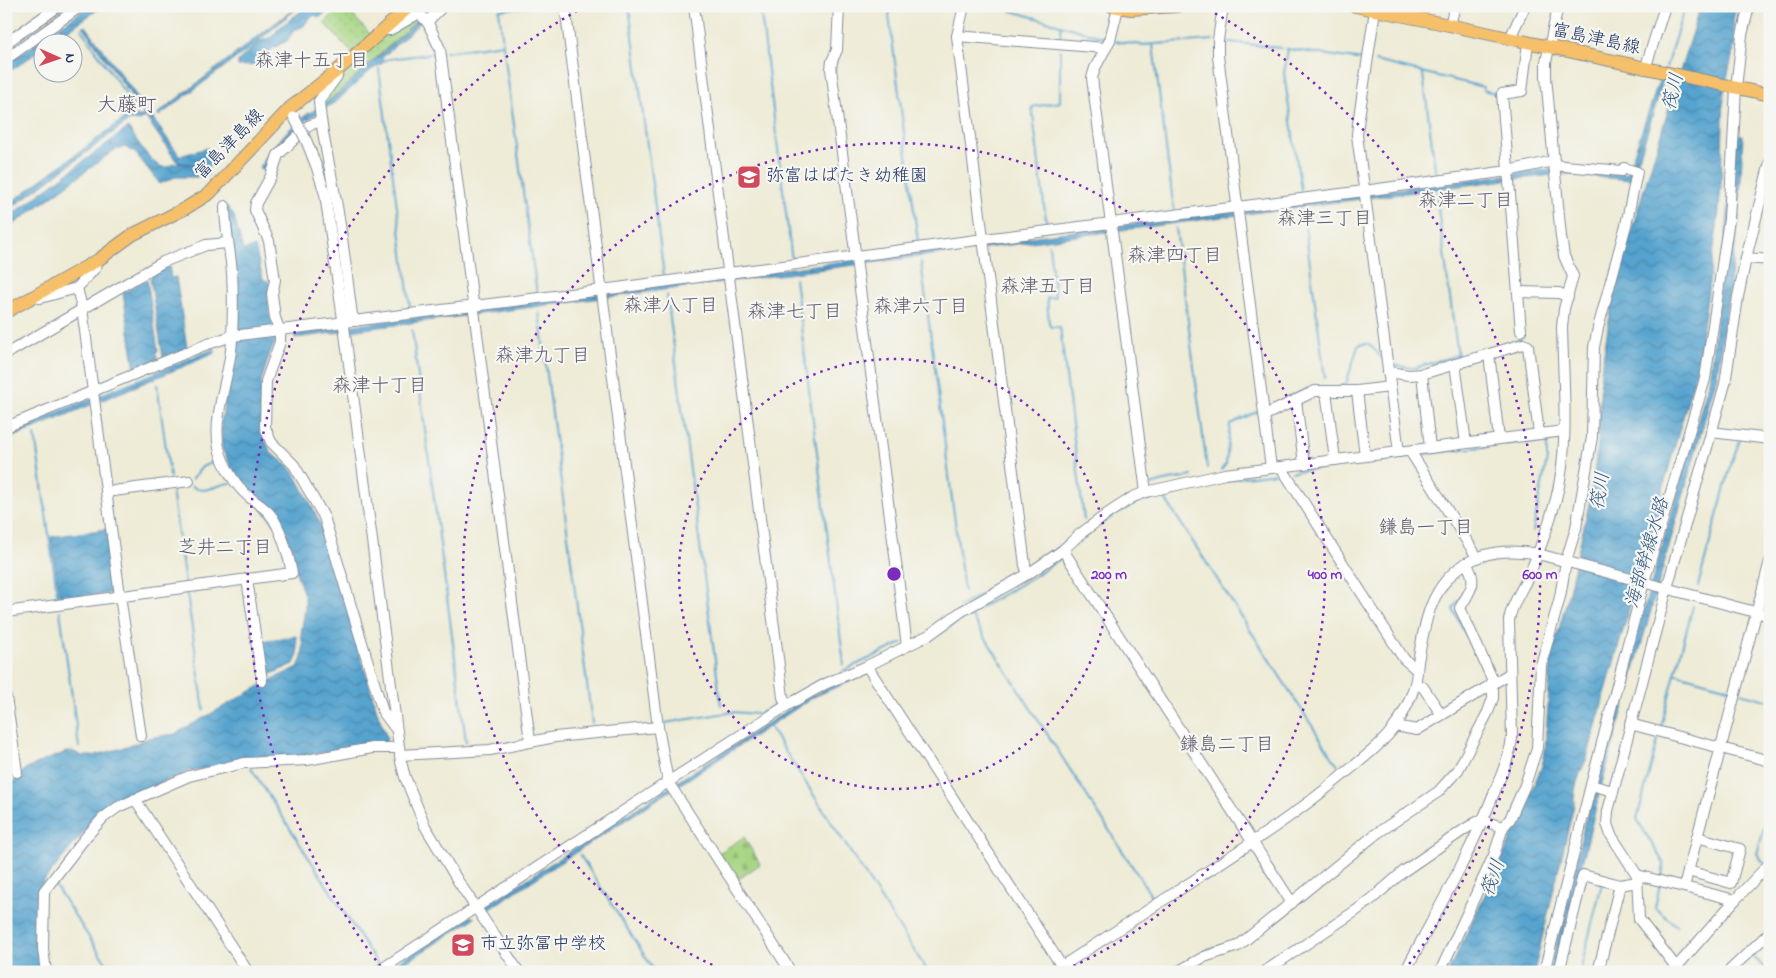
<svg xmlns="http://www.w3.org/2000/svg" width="1776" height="978" font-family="'Indie Flower','Klee One',sans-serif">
  <defs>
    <pattern id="green-dots" width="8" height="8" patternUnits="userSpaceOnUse" patternTransform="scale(1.25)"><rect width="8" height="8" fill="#a6d481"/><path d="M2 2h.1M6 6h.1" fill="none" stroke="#8eb672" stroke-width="1.8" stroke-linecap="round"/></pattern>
    <pattern id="cemetery-stones" width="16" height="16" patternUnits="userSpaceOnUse" patternTransform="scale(1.25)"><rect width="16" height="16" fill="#a6d481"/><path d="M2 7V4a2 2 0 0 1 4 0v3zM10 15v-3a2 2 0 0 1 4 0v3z" fill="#8eb672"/></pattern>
    <pattern id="water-waves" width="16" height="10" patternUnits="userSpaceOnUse" patternTransform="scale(1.25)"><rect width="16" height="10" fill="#55a3ce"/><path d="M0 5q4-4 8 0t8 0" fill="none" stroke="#4685aa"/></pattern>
  </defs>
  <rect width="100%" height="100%" fill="#f6f6f2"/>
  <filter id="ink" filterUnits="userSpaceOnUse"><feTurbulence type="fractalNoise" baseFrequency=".02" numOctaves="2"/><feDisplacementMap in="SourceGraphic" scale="10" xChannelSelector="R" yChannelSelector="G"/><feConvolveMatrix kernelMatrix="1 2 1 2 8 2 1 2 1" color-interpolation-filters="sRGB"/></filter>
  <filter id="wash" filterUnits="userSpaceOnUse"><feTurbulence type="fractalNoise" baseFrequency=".0096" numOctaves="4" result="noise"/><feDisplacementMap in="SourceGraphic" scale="20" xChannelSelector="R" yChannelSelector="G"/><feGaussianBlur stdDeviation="1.12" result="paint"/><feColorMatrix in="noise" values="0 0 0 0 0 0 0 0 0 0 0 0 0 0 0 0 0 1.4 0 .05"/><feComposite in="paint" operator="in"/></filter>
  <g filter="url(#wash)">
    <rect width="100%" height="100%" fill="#eeebd6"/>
    <g fill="url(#green-dots)" stroke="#608270">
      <path d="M342,6H344L372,36L352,53L324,23Z"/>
      <path d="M420,18L325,104H322L338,78L379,38Z"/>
    </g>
    <path fill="url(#cemetery-stones)" stroke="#608270" d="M744,837L760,864L736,881L719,853Z"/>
    <g fill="url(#water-waves)" stroke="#386996">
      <path d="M89,6H103L51,42H42V49L6,74V64Z"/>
      <path d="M308,6H329L330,9L319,18L315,15L309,18L304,26L294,30L287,41L273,48L259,65L238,66V61L252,48L251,47L159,116L157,114L291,11L296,9L257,42L272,37L279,28Z"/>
      <path d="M433,6H438L382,58L383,63L371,70L337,101L305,121L273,154L267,173L259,168C270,149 286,131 303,117C310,112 316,110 322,104H325L340,92Z"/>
      <path d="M1700,6H1736L1733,21L1735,44L1724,91L1721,185L1718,220L1697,368L1587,758C1580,772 1573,789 1574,805L1534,972H1448L1502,859L1542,766L1545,751L1551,657L1567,600L1590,499L1598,445L1601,371L1611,308L1633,225Z"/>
      <path d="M86,26L180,156L207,148L218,157L207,169L209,174L206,177L202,173L197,177H175L160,184L133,150L131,151L125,147L116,149L6,230V219L128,128C135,137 152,166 163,167C168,168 170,165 174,163L177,165L178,163L199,166L198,165L177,162L145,116L140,121L130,120L6,212V206L129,115L140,117L144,114L83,27Z"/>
      <path d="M1660,78L1664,79L1632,180L1563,174L1506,180L295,338V333L1551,169L1627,174Z"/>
      <path d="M1737,135H1743L1739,220L1717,376L1600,791L1555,972H1554L1579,865L1553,972H1549L1593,788L1709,381Z"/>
      <path d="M227,206L234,216L243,250L255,247L263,279L269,282V313L275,328L276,341L270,353L261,382L263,435L271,453L289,466L295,474L312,506L325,535L378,714L387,738L386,742L360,745L322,753L189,771L117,802L92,822L44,881L38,895L40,954L43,972H6V788L22,772L36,764L66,752H74L82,756H92L119,749L149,738L175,734L267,682L298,667L302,658L303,647L301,634L305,609V598L282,532L240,484L222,449L221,422L234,353Z"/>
      <path d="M169,266L171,278L176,277L187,348L163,358L150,277Z"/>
      <path d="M147,279L158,351L156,352L158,359L135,370L123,293Z"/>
      <path d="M215,350V353L192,363L6,440V435Z"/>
      <path d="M107,529L115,590L113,593L60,600L51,537Z"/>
      <path d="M296,636L298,655L294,664L267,676L262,641Z"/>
      <path d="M864,670L866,674L814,697L486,911L487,905L808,697Z"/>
      <path d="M470,916L475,918L391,972H381Z"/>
    </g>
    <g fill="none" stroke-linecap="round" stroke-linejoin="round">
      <g stroke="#55a3ce" stroke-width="2">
        <path d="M294,6L296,9L300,6"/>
        <path d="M629,6L664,276"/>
        <path d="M760,6L792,261"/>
        <path d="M890,6L889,15L918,242"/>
        <path d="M995,6L1105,38"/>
        <path d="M81,29L138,112"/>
        <path d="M1060,41L1061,26"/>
        <path d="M1113,41L1142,45L1213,40"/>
        <path d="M1221,41L1281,48"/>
        <path d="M503,44L537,294"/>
        <path d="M1153,45L1174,210"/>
        <path d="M1286,49L1363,60"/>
        <path d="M1288,49L1284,73L1301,191"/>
        <path d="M445,52L503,44L499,10L532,6"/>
        <path d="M1375,61L1483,87V90L1498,94"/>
        <path d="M381,62L389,59L437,53"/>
        <path d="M1666,67L1685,6"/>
        <path d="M379,69L410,307"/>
        <path d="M1423,74L1436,176"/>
        <path d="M1436,193L1458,357L1521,339"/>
        <path d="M1303,211L1325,378"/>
        <path d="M1047,228L1032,107L1060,102V49"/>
        <path d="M1176,228L1207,468"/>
        <path d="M1049,245L1055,297L1047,298L1049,324L1051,327H1060L1084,520"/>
        <path d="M921,262L964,591"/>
        <path d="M795,279L844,665"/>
        <path d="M667,295L721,705"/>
        <path d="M539,312L592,723"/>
        <path d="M412,330L466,742"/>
        <path d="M47,336L77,318"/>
        <path d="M1391,365L1414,368L1458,355"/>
        <path d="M157,384L170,477"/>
        <path d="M1340,386L1346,384L1358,346L1361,344H1369L1382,358"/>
        <path d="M98,396L214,349"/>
        <path d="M1268,407L1308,389"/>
        <path d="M6,433L91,399"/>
        <path d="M35,435L58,600"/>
        <path d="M1505,444L1528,441"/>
        <path d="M1418,455L1496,445"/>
        <path d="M1221,470L1226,464L1230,424L1259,411"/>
        <path d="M1292,472L1409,457"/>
        <path d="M192,479L202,467L219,459"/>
        <path d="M1151,485L1164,481L1192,476"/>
        <path d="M192,486C204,496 219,483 231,483"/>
        <path d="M172,490L185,583"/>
        <path d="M1162,494L1340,769"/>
        <path d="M1097,527L1114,515L1146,498L1228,479L1277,473"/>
        <path d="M1533,531L1547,459V439L1535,440"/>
        <path d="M1074,546L1092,532"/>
        <path d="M1051,553L1067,540"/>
        <path d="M1698,586L1732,461L1740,440"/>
        <path d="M1465,591L1453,609L1475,653"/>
        <path d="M187,594L204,710"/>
        <path d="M959,607L1014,576"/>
        <path d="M60,611L79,747"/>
        <path d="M970,614L1152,897"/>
        <path d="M930,640L970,614L1038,574L1061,558"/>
        <path d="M843,671L902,643"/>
        <path d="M1677,674L1732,689"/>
        <path d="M1740,693L1770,701"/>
        <path d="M789,698L820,681"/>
        <path d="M665,723L732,712L758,714L779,704"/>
        <path d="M769,726L928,972"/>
        <path d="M1661,727L1693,606"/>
        <path d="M1658,740L1637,819L1664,864L1662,877"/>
        <path d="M251,768L378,965"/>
        <path d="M580,855L655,972"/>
        <path d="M1764,863L1757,854L1770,807"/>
        <path d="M54,884L112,972"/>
        <path d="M1660,884L1655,908L1677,926"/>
        <path d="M1203,952L1209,949L1225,945"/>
        <path d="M1752,955L1768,972L1770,970"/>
        <path d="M1580,972L1602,883"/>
      </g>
    </g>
  </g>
  <g filter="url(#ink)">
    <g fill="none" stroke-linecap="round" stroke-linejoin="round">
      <g stroke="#848d9a" stroke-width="12">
        <g id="minor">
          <path d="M565,6L658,727L668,782L791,972"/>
          <path d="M694,6L783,697L786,706"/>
          <path d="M839,6L837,50L832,61L831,69L907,646"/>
          <path d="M964,6L957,36L1025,565L1028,574"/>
          <path d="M1223,6L1218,40V56L1271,468"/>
          <path d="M1118,8L1110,40L1095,68L1092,78L1146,492"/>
          <path d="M1375,10L1358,124L1357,135L1399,452"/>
          <path d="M427,22L443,6"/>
          <path d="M1450,25L1455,6"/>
          <path d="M384,30H390L419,13L428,23L440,49L530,741"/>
          <path d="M957,36L1106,48"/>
          <path d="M1510,38L1525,6"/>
          <path d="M6,43L59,6"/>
          <path d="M6,59L81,6"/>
          <path d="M1645,69L1665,6"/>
          <path d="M338,72L337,76L319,101C321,130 328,157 333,185C342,228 346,271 352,315L356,321"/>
          <path d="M320,121L308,126L278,155L271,176L256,203L255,210L269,241L275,280L272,294L275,318L280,331V342L266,381L265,427L271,442L294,465L324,517L383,712L395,728"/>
          <path d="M306,140L317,168L325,194L344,326L401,762L405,777L425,826L458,881L519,972"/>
          <path d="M1746,258L1770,260"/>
          <path d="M98,260L96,267L77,288L82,308L120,596L141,736"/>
          <path d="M1518,292L1559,293L1568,297"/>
          <path d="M34,297L40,298L77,288"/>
          <path d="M1521,331L1502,94L1522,91L1528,42"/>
          <path d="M6,354L163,262L206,245L227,243"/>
          <path d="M1489,354L1499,439"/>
          <path d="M1455,364L1466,443"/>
          <path d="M1388,372L1409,375L1422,374L1523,344L1528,346L1539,434"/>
          <path d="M1422,374L1430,448"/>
          <path d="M1326,391L1335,460"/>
          <path d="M1357,391L1365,456"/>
          <path d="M1296,400L1304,464"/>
          <path d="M1265,415L1315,391H1357L1390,387"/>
          <path d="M6,427L205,345L232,336L602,290L984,239L1364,191L1508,171L1553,161"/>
          <path d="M1711,432L1770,439"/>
          <path d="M1410,451L1477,557"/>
          <path d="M1281,467L1404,659L1417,670"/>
          <path d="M106,492L189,481"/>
          <path d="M1063,550L1292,903"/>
          <path d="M1466,563C1479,583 1470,590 1460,608L1494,683"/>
          <path d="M247,579L262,681"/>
          <path d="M6,612L292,573C289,556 280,525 269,513C263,506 255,502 248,496C235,485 223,465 219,448C212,414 231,374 232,339C233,315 234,279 230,255C228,239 225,223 225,206"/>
          <path d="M867,666L1065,971"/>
          <path d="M1415,684L1423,687L1441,714"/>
          <path d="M6,697L17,772"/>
          <path d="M1630,724L1770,761"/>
          <path d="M1395,726L1417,730L1509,674"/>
          <path d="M400,755L490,750L555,737L658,727"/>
          <path d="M1591,785L1613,791"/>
          <path d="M135,799L248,972"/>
          <path d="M1688,871L1731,883L1740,849L1697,837"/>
          <path d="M1637,875L1735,900"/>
          <path d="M1684,887L1770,561"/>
          <path d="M1676,967L1639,919L1637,875L1611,835L1607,824L1608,811L1667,588L1725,384L1738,297L1746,258L1770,162"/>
          <path d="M1673,971L1735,900L1770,863"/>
          <path d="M46,972L43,949L44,891L85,838L103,818L118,807L189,776L244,763L307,760L372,748H398"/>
          <path d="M377,972L668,782L786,706L825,684L867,666L929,635L962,611L1028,574L1063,550L1080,534L1107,514L1133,497L1146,492L1225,474L1564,431"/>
          <path d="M1053,972C1103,940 1152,907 1202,875C1248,845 1295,815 1338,779C1357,763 1381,746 1396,725C1404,713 1411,698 1415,684C1417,677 1417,669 1418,662C1424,626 1429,591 1459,568C1483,550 1510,549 1538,554L1770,616"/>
          <path d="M1177,972L1204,957L1238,946L1376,834L1438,792L1458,770L1488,712L1493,698V690L1491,684"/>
          <path d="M1264,972L1357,910L1373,898L1404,871L1465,829L1477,822L1483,821L1503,827"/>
          <path d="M1405,972C1436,912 1470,855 1494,793C1501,775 1510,757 1512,738L1509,620C1512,603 1522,590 1529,575C1540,550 1549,524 1556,499C1570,446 1563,381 1562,327L1564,309L1573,276L1564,256L1561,237L1546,77V62L1558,6"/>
          <path d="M1440,972L1494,855L1503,827L1510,819L1525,785L1537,748L1541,665L1560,597L1566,561L1576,528L1592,437L1594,347L1598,328L1626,225L1637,172L1624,168L1622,171L1553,165"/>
          <path d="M1544,972L1591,785L1644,582L1705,379L1729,219L1736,88L1742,35L1749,6"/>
          <path d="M1559,972L1583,875L1620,885L1637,882"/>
          <path d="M1598,972L1620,885"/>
          <path d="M1728,972L1770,932"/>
        </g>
      </g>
      <g stroke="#848d9a" stroke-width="14">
        <g id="major">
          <path d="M1112,6L1131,9L1177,6"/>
          <path d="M1355,6L1435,22L1770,95"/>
          <path d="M6,312L98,260L132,235L186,208L210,193L290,108L338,70L410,6"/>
        </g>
      </g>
      <use href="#minor" stroke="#fff" stroke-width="10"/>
      <use href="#major" stroke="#f6c06b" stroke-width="12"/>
      <g stroke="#848d9a" stroke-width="12" stroke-linecap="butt">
        <path id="minor-bridge" d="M294,117L306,140"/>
      </g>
      <use href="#minor-bridge" stroke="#fff" stroke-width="10"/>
    </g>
  </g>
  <g fill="none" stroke="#7b2cbf" stroke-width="2.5" stroke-dasharray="2.5 5">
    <circle cx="894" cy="574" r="215"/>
    <path d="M726 971A431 431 0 1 1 1062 971"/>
    <path d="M385 972A646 646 0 0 1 586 6M1202 6A646 646 0 0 1 1403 972"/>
  </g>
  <defs>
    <g id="school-square" transform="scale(1.25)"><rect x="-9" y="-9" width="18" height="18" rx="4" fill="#d1495b" stroke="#f6f6f2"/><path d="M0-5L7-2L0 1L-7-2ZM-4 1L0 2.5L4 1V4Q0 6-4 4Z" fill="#fff"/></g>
  </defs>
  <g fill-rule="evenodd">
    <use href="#school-square" x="749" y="177"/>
    <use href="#school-square" x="463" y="945"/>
  </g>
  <g text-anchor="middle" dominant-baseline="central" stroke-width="4.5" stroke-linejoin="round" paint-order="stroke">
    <g font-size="18" fill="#1b2f5e" stroke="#f6f6f2">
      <text transform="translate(1596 40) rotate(12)">富島津島線</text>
      <text transform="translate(230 145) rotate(-46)">富島津島線</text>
    </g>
    <g font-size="18" fill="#1b2f5e" stroke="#f6f6f2" text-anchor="start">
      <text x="766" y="177">弥富はばたき幼稚園</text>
      <text x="480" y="945">市立弥冨中学校</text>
    </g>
    <g font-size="19" fill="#5f5a6b" stroke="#f6f6f2">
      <text x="312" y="61">森津十五丁目</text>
      <text x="1466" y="201">森津二丁目</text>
      <text x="1325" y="219">森津三丁目</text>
      <text x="1175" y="256">森津四丁目</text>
      <text x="1048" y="287">森津五丁目</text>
      <text x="671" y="306">森津八丁目</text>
      <text x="921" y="307">森津六丁目</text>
      <text x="795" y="312">森津七丁目</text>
      <text x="543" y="356">森津九丁目</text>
      <text x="380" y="386">森津十丁目</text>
      <text x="1426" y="528">鎌島一丁目</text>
      <text x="225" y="548">芝井二丁目</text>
      <text x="1227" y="745">鎌島二丁目</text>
    </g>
    <g font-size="19" font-style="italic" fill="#2f5885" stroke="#f6f6f2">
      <text transform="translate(1674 92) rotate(-77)">筏川</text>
      <text transform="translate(1601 491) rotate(-81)">筏川</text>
      <text transform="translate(1648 553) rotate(-74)">海部幹線水路</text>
      <text transform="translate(1494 878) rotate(-71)">筏川</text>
    </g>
    <g font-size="20" fill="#5f5a6b" stroke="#f6f6f2">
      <text x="127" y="106">大藤町</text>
    </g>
  </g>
  <circle cx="894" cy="574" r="8" fill="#7b2cbf" stroke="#f6f6f2" stroke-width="2.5"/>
  <g font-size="15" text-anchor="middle" font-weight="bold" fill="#7b2cbf" stroke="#f6f6f2" stroke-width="4.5" stroke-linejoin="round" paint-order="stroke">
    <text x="1109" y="579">200 m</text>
    <text x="1325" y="579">400 m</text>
    <text x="1540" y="579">600 m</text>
  </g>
  <rect width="1776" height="978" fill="none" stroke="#f6f6f2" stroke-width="25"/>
  <g transform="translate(58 58) rotate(92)"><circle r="24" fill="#f6f6f2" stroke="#9ea6b7"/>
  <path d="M0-4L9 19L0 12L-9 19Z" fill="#d1495b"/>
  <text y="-8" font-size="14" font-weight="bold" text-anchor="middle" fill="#1b2f5e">N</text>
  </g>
</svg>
